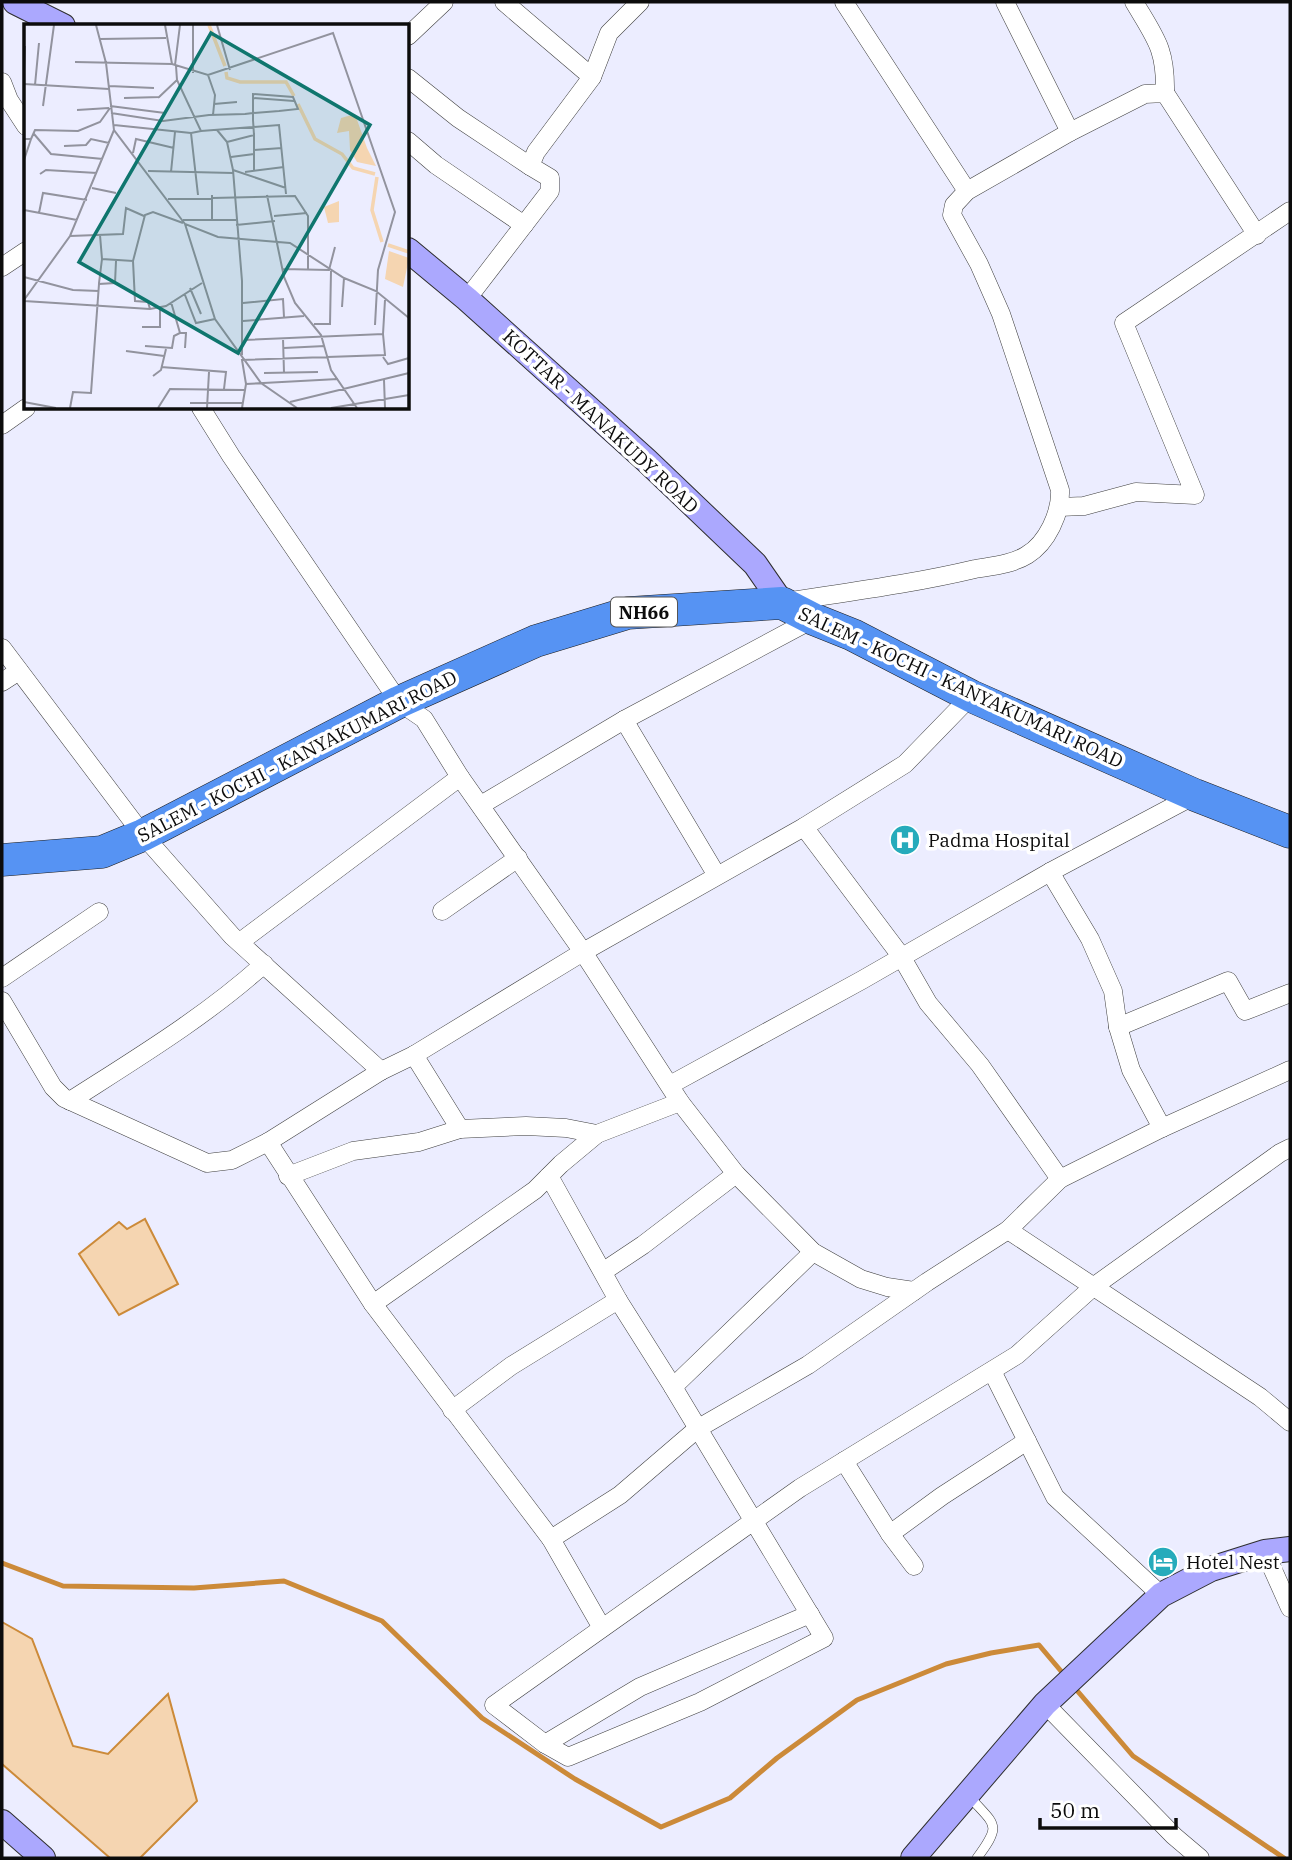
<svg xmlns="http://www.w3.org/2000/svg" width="1292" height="1860" font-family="'IBM Plex Serif',serif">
  <rect width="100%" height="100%" fill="#ecedff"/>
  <g fill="#f5d5b1" stroke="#cc8a39" stroke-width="2">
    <path d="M145,1219L178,1284L119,1315L79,1254L119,1222L127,1229Z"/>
    <path d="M2,1622L32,1639L73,1746L108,1754L168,1694L197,1801L140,1858H110L2,1764Z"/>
  </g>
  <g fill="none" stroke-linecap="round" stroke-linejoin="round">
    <g stroke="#cc8a39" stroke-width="5">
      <path d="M2,1563L63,1586L194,1588L284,1581L382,1621L482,1718L575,1779L661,1827L730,1798L777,1758L857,1700L946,1664L991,1653L1039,1645L1066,1677"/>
      <path d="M1074,1687L1133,1756L1284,1858"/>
    </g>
    <g stroke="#3f3f3f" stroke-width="10">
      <path id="lane" d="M968,1795C995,1826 1003,1823 977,1858"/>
    </g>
    <g stroke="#3f3f3f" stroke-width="19">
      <g id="street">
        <path d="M504,2L592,77"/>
        <path d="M844,2L967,191"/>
        <path d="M1005,2L1070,132"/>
        <path d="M1134,2C1156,39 1166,49 1165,93"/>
        <path d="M408,36L444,2"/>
        <path d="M408,78L458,118L530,166"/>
        <path d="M2,82L9,100L26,126"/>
        <path d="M408,141L436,165L524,225"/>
        <path d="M2,267L26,251"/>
        <path d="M467,299L550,191V178L530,166L536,152L592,77L609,33L640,2"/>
        <path d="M201,408L231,456L399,702L424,719L460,777L583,952L680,1102L736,1174L813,1252L861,1279L887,1287L914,1291"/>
        <path d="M2,425L26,408"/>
        <path d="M1059,507L1084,506L1136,492L1195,495L1124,323L1290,211"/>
        <path d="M784,602C848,592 912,584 975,569C992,566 1013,564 1027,555C1047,543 1061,513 1060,490L1001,314L979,264L952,215L954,205L967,191L1070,132L1145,94L1165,93L1257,235"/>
        <path d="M2,648L143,835L232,936L381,1071"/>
        <path d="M2,682L19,671"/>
        <path d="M624,720L716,874"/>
        <path d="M481,805L624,720L813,619"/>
        <path d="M804,827L901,956L928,1003L980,1065L1060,1179L1008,1230L1260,1397L1290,1422"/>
        <path d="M1050,872L1090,939L1113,991L1118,1027L1131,1070L1162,1128"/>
        <path d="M442,911L518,858"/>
        <path d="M240,942L460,777"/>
        <path d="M2,978L99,912"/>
        <path d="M2,1001L53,1087L64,1098L207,1163L232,1160L268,1142L381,1071L414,1055L583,952L804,827L905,764L971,696"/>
        <path d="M1118,1027L1228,981L1245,1011L1290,993"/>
        <path d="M414,1055L460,1129"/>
        <path d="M670,1085L862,980L1050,872L1195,795"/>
        <path d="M70,1101C137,1058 205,1017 264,964"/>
        <path d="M268,1142L373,1304L551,1539L620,1495L697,1429L808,1365L927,1282L1008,1230"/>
        <path d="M288,1176L353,1151L419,1142L460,1129L526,1126L566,1128L597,1134L680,1102"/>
        <path d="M549,1176L618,1300L673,1387L813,1252"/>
        <path d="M1060,1179L1162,1128L1290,1070"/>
        <path d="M604,1271L643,1245L736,1174"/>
        <path d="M373,1304L535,1190L561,1164L597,1134"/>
        <path d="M992,1371L1055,1497L1161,1595"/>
        <path d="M673,1387L824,1638L700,1702L568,1757L545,1744L494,1705L800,1488L1017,1355L1093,1287L1280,1153L1290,1148"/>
        <path d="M452,1410L511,1366L618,1300"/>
        <path d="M844,1461L890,1534L914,1566"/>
        <path d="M890,1534L942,1496L1027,1441"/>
        <path d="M551,1539L602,1628"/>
        <path d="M1265,1552L1290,1608"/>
        <path d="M1045,1704L1174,1836L1200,1858"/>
        <path d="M545,1744L640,1687L810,1614"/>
      </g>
    </g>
    <g stroke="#2e2e2e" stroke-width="26">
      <g id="secondary">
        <path d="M15,2L63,26"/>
        <path d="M408,250L467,299L646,460L755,564L782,603"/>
        <path d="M2,1822L43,1858"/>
        <path d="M913,1858L1045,1704L1161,1595L1211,1569L1265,1552L1290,1549"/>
      </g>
    </g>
    <g stroke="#1d1d1d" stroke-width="33">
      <path id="highway" d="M2,860L102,852L143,835L399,702L536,641L628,613L782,603L813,619L853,635L971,696L1195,795L1290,832"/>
    </g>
    <use href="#lane" stroke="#fff" stroke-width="9"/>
    <use href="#street" stroke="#fff" stroke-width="18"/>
    <use href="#secondary" stroke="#aba8fe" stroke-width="24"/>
    <use href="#highway" stroke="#5693f3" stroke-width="32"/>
  </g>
  <defs>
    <g id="hospital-disc" transform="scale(1.575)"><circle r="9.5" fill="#26abbb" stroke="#fff"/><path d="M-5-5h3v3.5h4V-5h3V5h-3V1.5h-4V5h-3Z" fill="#fff"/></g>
    <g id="hotel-disc" transform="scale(1.575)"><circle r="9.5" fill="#26abbb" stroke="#fff"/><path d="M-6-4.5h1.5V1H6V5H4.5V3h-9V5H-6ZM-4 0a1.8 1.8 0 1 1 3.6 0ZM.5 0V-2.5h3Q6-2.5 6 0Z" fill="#fff"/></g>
  </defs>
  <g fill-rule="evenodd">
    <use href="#hospital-disc" x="905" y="840"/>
    <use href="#hotel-disc" x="1163" y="1562"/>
  </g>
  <g text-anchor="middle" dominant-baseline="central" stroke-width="7" stroke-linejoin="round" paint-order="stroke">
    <rect fill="#fff" stroke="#555" stroke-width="2" x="611" y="597.5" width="66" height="29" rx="5"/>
    <g font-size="18" font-weight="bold" fill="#0c0c0c">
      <text x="644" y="612">NH66</text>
    </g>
    <g font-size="19" fill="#0c0c0c" stroke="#fff">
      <text transform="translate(601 421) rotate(43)">KOTTAR - MANAKUDY ROAD</text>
      <text transform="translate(961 687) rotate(25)">SALEM - KOCHI - KANYAKUMARI ROAD</text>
      <text transform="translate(297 756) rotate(-27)">SALEM - KOCHI - KANYAKUMARI ROAD</text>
    </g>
    <g font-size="19" fill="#0c0c0c" stroke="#fff" text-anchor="start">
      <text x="928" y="840">Padma Hospital</text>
      <text x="1186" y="1562">Hotel Nest</text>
    </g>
  </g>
  <g transform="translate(24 24)">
    <rect width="385" height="385" fill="#ecedff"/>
    <path d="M331,90L343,124L352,142L333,138L326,126L325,107L313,109L317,94ZM315,177V198L304,199L300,183ZM365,227L385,234L379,263L361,255Z" fill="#f5d5b1"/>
    <path fill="none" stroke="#f5d5b1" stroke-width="3.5" d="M185,1L201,42M202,48L203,54L216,58H262L270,72M274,80L291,115L318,130L329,144L351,150M353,153L348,186L358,218M364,221L385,228"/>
    <path fill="none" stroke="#92939e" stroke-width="2" d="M72,1L82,39L90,106L161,200L194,213L266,219L320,254L352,267L385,294M141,1L148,40M193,1L206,46M76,15L142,14M51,38L148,40L184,51L309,9L371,188L354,246L351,301M151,41L156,1M152,42L153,56L177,107L167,109L174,171M0,46L1,22M169,49V1M184,51L191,71L189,91M0,60L85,65M11,61L15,19M85,62L130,64M100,74L136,73M134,74L153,56M229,74L270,77M190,80L213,78M19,82L30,1M86,82L141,89M53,86L85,84M87,89L139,97L185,91L221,90L229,89L255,87L274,85L269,73L229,70V96L230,111M90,101L167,109M193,106L203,118L209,146L218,257V331M177,107L255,101L262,170M10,110L27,130L79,135M0,115H7L0,136M7,115L11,106L54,107L76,98L86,84M203,118L230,111V146M40,122L62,121L67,115L85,119M230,126L258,124M109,129L112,115L150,124M207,133L230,130M209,146L262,164M124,147L209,149M147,148L151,108M221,148L260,143M16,150L22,146L73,149M68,164L92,169M188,171V197M243,171L260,253L271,279L297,311L307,346L333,384M144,175L271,172L284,192V245M0,186L53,196M15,189L19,169L63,176M250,192L283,189M159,196H212M161,200L191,295L237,359L273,384M212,201L251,197M76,211L78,235L109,237L121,191L129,188L159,199M46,212L99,210L102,184L120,192M109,237L111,277L124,278L126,285M259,245L305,246L311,223M0,253L49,266L75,267M75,259L78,235M166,264L177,290M161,271L172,299L191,295M0,276L46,212L90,106M0,277L126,285L142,282L178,259M219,279L259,275L260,293M318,283L320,254M219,297L280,292M290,300H306L307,247M118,303H136V284M156,309H162L161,324M359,310L361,276M259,314L260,349M220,316L359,310L361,331L218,336L222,360M121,322L148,324L150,312L156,309L147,278M260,324L301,322M102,327L140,332M359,333L364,340L385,334M137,343L202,348L200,365M240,349L294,348M129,352L137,346L142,325M360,356L361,384M0,378L32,384M266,378L385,349M166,379H219M46,384L49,368L67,369L75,260L91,259L92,237M134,384L146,365L220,366M183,384L185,348M218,384L222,360L314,355M307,384L385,371"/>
    <path fill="#0f766e" fill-opacity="0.15" stroke="#0f766e" stroke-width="3.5" d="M187,9L346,101L214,329L55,238Z"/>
    <rect width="385" height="385" fill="none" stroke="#0c0c0c" stroke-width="3.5"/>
  </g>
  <rect width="1292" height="1860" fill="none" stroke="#0c0c0c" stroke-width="7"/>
  <path d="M1040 1818v10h136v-10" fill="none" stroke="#0c0c0c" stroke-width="3.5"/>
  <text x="1050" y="1818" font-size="21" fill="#0c0c0c" stroke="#ffffff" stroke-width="5" paint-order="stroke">50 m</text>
</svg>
